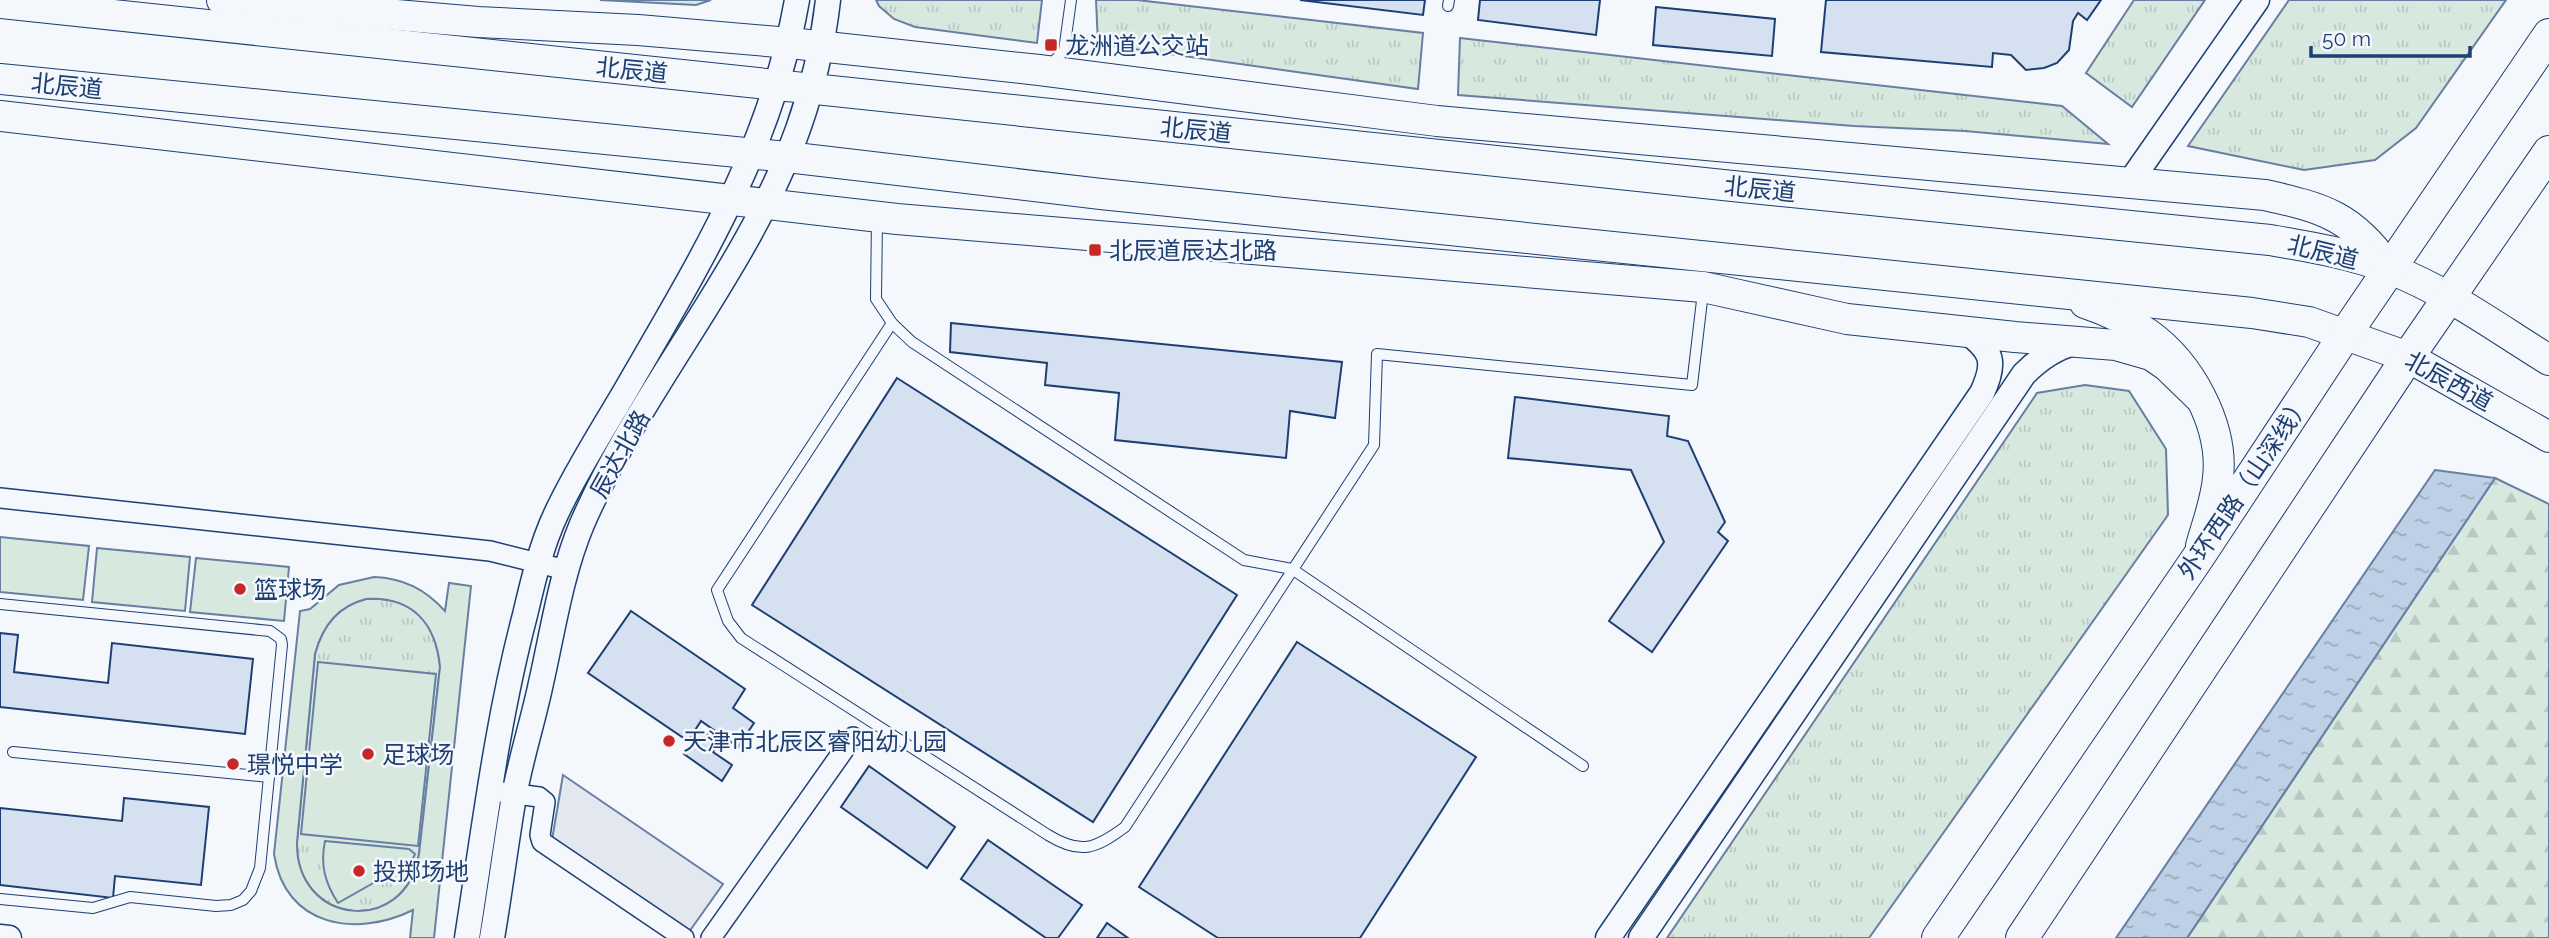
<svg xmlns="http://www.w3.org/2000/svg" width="2549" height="938" font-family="Raleway,'Noto Sans SC',sans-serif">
  <defs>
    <pattern id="grass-tufts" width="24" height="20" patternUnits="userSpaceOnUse" patternTransform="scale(1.75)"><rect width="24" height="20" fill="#d7e8df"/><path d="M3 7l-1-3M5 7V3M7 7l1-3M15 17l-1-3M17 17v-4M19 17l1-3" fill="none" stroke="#b8c8c3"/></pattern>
    <pattern id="forest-firs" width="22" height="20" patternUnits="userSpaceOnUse" patternTransform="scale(1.75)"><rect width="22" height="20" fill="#d7e8df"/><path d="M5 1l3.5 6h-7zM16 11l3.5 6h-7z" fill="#b8c8c3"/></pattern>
    <pattern id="water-ripples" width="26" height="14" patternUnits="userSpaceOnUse" patternTransform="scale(1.75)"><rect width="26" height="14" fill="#bed0e5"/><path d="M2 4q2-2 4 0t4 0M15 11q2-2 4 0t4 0" fill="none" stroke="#9aaabe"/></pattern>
  </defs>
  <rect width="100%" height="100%" fill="#f4f7fb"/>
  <g fill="url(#grass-tufts)" stroke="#687fa3" stroke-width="2">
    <path d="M600,0H711L696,5Z"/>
    <path d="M876,0H1042L1037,43L915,27L894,19L879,6Z"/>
    <path d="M1096,0H1137L1423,33L1418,89L1098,44Z"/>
    <path d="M2134,0H2205L2132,107L2086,73Z"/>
    <path d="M2289,0H2506L2416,128L2375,160L2304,170L2188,146Z"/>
    <path d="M1460,38L2062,106L2108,144L1965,131L1854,126L1458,95Z"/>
    <path d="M2085,385L2129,391L2166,449L2168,515L1869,938H1667L2037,393Z"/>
    <path d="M366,599C413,596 436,623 440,667L419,854C406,937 295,926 297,842L315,654C322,627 338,606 366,599Z"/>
  </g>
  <path fill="url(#forest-firs)" stroke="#687fa3" stroke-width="2" d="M2495,478L2549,504V938H2187Z"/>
  <g fill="#d7e8df" stroke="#687fa3" stroke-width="2" fill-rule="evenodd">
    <path d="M0,537L89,546L83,600L0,592Z"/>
    <path d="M97,548L190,557L185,611L92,602Z"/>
    <path d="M196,558L289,567L284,621L190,612Z"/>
    <path d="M374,577C403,578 425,589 445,611L449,583L471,586L434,938H410L413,910C356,938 285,927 274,854L300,611L310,609L339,585ZM366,599C412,596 436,623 440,667L419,854C406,937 295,926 297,842L315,654C322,627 338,606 366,599Z"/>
    <path d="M318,662L436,674L418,846L301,834Z"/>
    <path d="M325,841L409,849L415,854L412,861L338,903C325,883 320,865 325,841Z"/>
  </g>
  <path fill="#e3e8f0" stroke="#687fa3" stroke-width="2" d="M563,775L723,884L689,932L552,840Z"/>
  <path fill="url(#water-ripples)" stroke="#687fa3" stroke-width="2" d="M2435,470L2495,478L2187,938H2116Z"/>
  <g fill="#d5e0f0" stroke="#1d3f73" stroke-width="2">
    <path d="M1300,0H1425L1423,15Z"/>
    <path d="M1480,0H1600L1596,35L1478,20Z"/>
    <path d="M1826,0H2101L2087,20L2078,13L2073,21L2069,50L2057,63L2044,68L2026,70L2011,55L1993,53L1992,67L1821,52Z"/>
    <path d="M1656,7L1775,19L1772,56L1653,45Z"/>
    <path d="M951,323L1342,362L1335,418L1290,411L1286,458L1115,440L1119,393L1045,385L1047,363L950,352Z"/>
    <path d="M897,378L1237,595L1093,822L752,605Z"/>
    <path d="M1515,397L1669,416L1667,436L1688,441L1725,522L1718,532L1728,541L1652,652L1609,621L1664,542L1631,470L1508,458Z"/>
    <path d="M631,611L745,689L733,708L754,723L738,747L701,721L688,741L588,673Z"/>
    <path d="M0,633L18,635L14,672L108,683L112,643L253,659L245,734L0,707Z"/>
    <path d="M1297,642L1476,757L1360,938H1218L1139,887Z"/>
    <path d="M701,730L720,743L713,752L732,765L722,781L684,754Z"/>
    <path d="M869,766L955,827L927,868L841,807Z"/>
    <path d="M124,798L209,807L201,885L115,876L113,898L0,885V808L122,821Z"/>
    <path d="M988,840L1082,905L1058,938H1046L961,879Z"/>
    <path d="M1107,923L1128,938H1097Z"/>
  </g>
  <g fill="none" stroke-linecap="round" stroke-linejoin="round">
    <g stroke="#1d3f73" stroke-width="12">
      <g id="service">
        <path d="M1448,6L1449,0"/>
        <path d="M1049,66L1064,51L1071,0"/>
        <path d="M877,219L876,299L892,323L912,342L1244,560L1292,569L1583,766"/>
        <path d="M892,323L717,590L728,621L741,638L1048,835C1081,855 1095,849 1125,827L1374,445L1377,354L1692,385L1703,292"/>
        <path d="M0,604L270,631L281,639L282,645L260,868L251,891L243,900L231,905L216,906L130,897L93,908L0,899"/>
        <path d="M13,752L269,777"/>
      </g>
    </g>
    <g stroke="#1d3f73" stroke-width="22">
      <g id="minor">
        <path d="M0,498L490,551L566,570"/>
        <path d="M501,792L539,797L545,802L540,835L542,842L684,938"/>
        <path d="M711,938L853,737"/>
      </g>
    </g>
    <g stroke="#1d3f73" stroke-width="27">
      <g id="tertiary">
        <path d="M2130,182L2257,0"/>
        <path d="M0,937L9,938"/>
        <path d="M467,938C484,830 497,721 525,615C533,581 541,546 556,514C576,471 602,431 626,390C700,262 771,148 797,0"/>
        <path d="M492,938C500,891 506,843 514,796C521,758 533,721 541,683C553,630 561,574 582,524C642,386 747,271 798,129C813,87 823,44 828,0"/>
        <path d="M1608,938L1982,393C1996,363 1993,351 1967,332"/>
        <path d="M1641,938L2024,374C2040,358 2055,348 2077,342"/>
      </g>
    </g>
    <g stroke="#1d3f73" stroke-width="32">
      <g id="primary">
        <path d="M222,0L478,22L638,30L790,43L1039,70L1437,121L2265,195C2324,208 2354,217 2389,269"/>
        <path d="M0,3L1742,187L2270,240C2310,247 2353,254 2390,269C2447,291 2497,328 2549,360"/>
        <path d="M0,79L787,157L1101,194L2252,313L2309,322L2408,357L2549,437"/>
        <path d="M0,116L897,219L1703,287L1847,319L2015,337L2116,345L2151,355L2167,366L2199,397"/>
        <path d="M2085,303C2106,310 2129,321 2148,334C2190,364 2224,426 2218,478C2216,501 2207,524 2201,546"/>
      </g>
    </g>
    <g stroke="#1d3f73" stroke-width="34">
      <g id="trunk">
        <path d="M1938,938L2199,556L2346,333L2549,35"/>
        <path d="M2022,938L2408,357L2549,152"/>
      </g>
    </g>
    <use href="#service" stroke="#f4f7fb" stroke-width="10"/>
    <use href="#minor" stroke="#f4f7fb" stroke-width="19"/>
    <use href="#tertiary" stroke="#f4f7fb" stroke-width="24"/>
    <use href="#primary" stroke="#f4f7fb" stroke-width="30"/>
    <use href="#trunk" stroke="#f4f7fb" stroke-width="32"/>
  </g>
  <g fill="#c62828" stroke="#f4f7fb" stroke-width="2.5">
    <rect x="1044" y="38" width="14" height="14" rx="3.5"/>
    <rect x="1088" y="243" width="14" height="14" rx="3.5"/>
    <circle cx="240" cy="589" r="7"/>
    <circle cx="669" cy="741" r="7"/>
    <circle cx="368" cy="754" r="7"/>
    <circle cx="233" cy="764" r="7"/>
    <circle cx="359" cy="871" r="7"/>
  </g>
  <g text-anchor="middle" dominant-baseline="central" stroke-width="5" stroke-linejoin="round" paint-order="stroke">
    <g font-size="24" fill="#1d3f73" stroke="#f4f7fb" text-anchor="start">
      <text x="1065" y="45">龙洲道公交站</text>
      <text x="1109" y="250">北辰道辰达北路</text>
      <text x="254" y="589">篮球场</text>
      <text x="683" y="741">天津市北辰区睿阳幼儿园</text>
      <text x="382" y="754">足球场</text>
      <text x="247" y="764">璟悦中学</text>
      <text x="373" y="871">投掷场地</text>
    </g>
    <g font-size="24" fill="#1d3f73" stroke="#f4f7fb">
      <text transform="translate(632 70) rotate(6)">北辰道</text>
      <text transform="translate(67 86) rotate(6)">北辰道</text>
      <text transform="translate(1196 130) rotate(6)">北辰道</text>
      <text transform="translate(1760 189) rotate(6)">北辰道</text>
      <text transform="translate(2323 252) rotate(14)">北辰道</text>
      <text transform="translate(2449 381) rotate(29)">北辰西道</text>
      <text transform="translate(620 454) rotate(-61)">辰达北路</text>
      <text transform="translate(2244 487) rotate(-56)">外环西路（山深线）</text>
    </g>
  </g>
  <path d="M2311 46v10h159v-10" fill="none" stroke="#1d3f73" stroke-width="3.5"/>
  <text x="2322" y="46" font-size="21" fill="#1d3f73" stroke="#f4f7fb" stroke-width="5" paint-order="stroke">50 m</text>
</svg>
